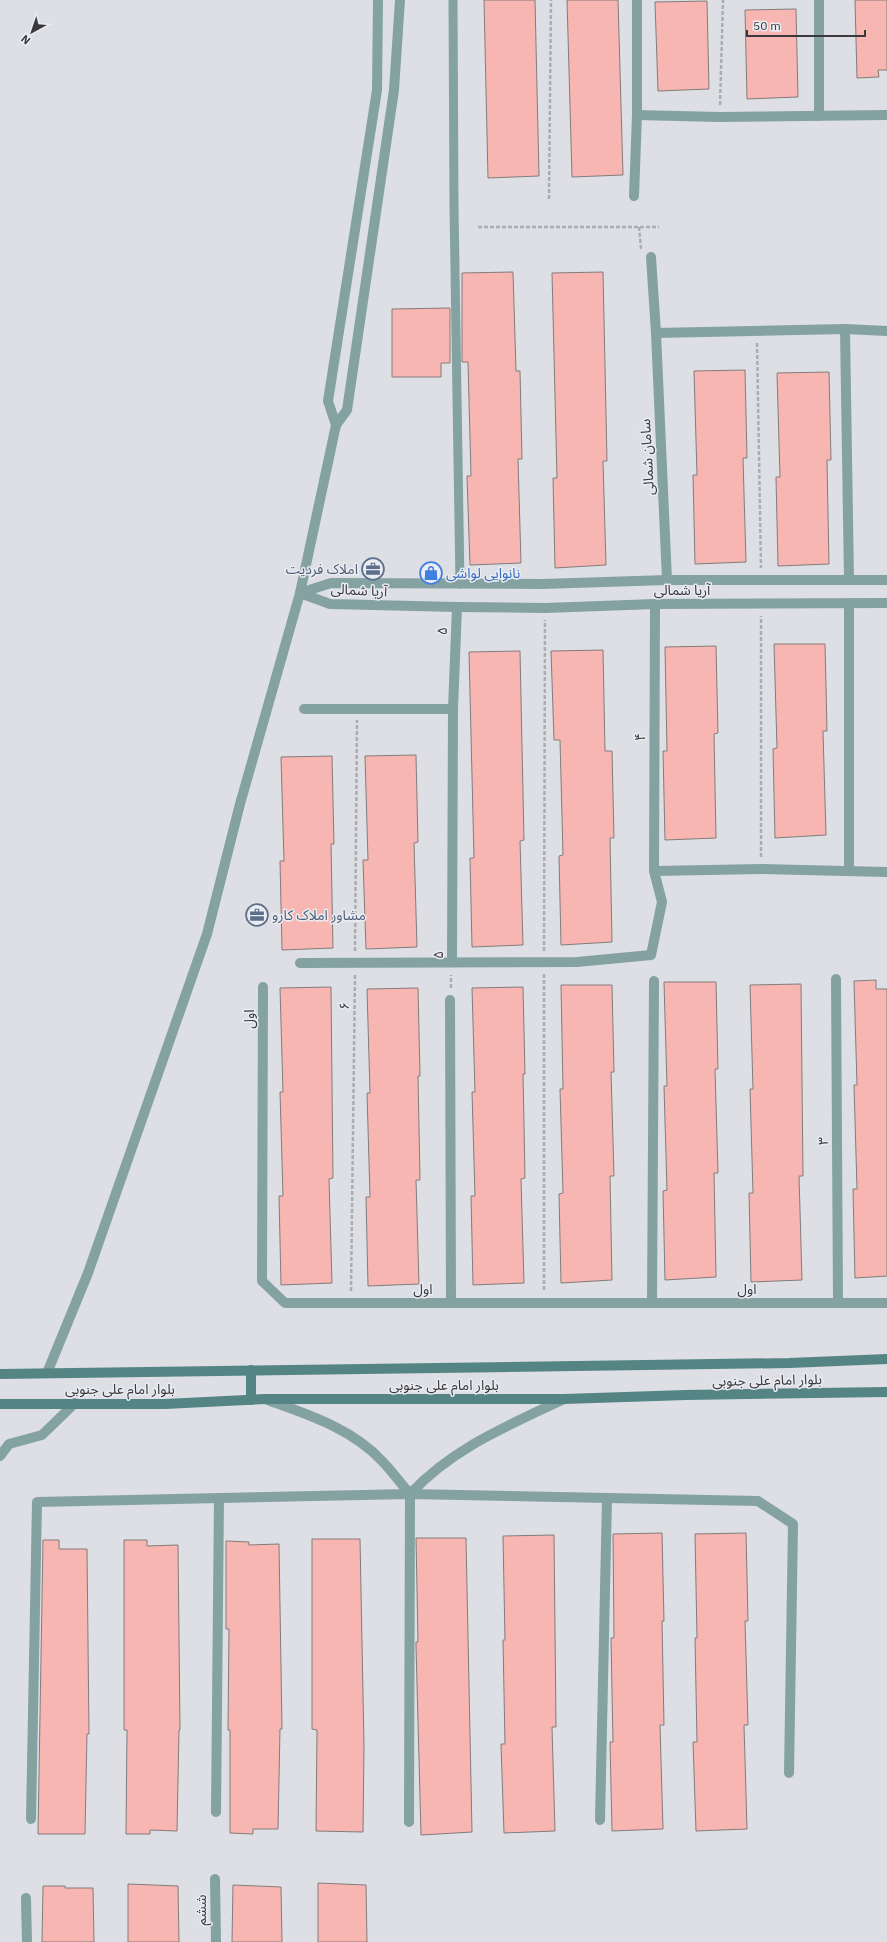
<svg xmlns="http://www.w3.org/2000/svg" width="887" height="1942" font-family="'IBM Plex Sans','Noto Sans Arabic',sans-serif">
  <rect width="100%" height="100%" fill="#dddfe4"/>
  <g fill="#f7b6b1" stroke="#827c7c">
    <path d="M484,0H535L539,176L488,178Z"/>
    <path d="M567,0H618L623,175L572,177Z"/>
    <path d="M855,0H887V70H878L879,77L857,78Z"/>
    <path d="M707,1L709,89L658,91L655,2Z"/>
    <path d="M796,9L798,97L747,99L745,10Z"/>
    <path d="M513,272L516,371H520L522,459H518L521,563L470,565L467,476H471L468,362H462V273Z"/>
    <path d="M603,272L607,461H603L606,565L555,568L553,478H557L552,273Z"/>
    <path d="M450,308V363H441V377H392V309Z"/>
    <path d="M745,370L747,458H743L746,562L695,564L693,475H697L694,371Z"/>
    <path d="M829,372L831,460H827L829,564L778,566L776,477H780L777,373Z"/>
    <path d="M774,644H825L827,731H823L826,835L775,838L773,749L777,748Z"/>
    <path d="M716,646L718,733L714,734L716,838L665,840L663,751H667L665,647Z"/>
    <path d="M603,650L605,751H612L614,838H610L612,942L561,945L559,856L563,855L560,740H554L551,651Z"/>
    <path d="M520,651L524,840L520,841L523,945L472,947L470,858H474L469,652Z"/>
    <path d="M416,755L418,842L414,843L417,947L366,949L363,860H368L365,756Z"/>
    <path d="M332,756L334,844H331L333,948L282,950L280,861H284L281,757Z"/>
    <path d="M876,980V989H887V1276L855,1278L853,1189H857L854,1085H857L854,981Z"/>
    <path d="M664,982H716L718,1069H715L718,1173H714L716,1277L665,1280L663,1191L667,1190L664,1086H667Z"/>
    <path d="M801,984L803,1176H799L802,1280L751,1282L749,1193H753L750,1089H753L750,985Z"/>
    <path d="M561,985H612L614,1072H611L614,1176H610L612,1280L561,1283L559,1194L563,1193L560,1089H563Z"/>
    <path d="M331,987L333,1178L329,1179L332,1283L281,1285L279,1196H283L280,1092H283L280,988Z"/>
    <path d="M523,987L525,1074H523L525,1178L521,1179L524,1283L473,1285L471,1196H475L472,1092H475L472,988Z"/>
    <path d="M418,988L420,1076H418L420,1180H416L419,1284L368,1286L366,1197H370L367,1093H370L367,989Z"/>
    <path d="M662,1533L664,1621H662L664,1725H660L663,1829L612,1831L610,1742H613L611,1638H614L613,1534Z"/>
    <path d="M746,1533L748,1621H745L748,1725H744L747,1829L696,1831L693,1742H697L695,1638H697L695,1534Z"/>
    <path d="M554,1535L556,1727H552L555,1831L504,1833L501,1744H505L503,1640H505L503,1536Z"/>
    <path d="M416,1538H466L472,1832L421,1835L416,1646V1642H418Z"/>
    <path d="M312,1539H360L364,1746L363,1832L316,1831L317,1730L312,1729Z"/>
    <path d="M43,1540H59V1549H87L89,1734H87L85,1834H38Z"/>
    <path d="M124,1540H147V1546L178,1545L180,1730H179L177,1831L150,1830V1834H126L127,1730H124Z"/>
    <path d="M226,1541L249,1542V1545L279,1544L282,1729H280L278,1829H253V1834L230,1833V1730H228L229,1629H226Z"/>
    <path d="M318,1883L366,1885L367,1942H318Z"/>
    <path d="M128,1884L178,1886L179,1942H128Z"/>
    <path d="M233,1885L281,1887L282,1942H232Z"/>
    <path d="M43,1886H65V1888H93L94,1942H42Z"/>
  </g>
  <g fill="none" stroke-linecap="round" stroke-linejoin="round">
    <g stroke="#abadb1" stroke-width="2.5" stroke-dasharray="4 2" stroke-linecap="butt">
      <path d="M720,105L723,0"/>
      <path d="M549,199L551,0"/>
      <path d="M478,227H659"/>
      <path d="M639,227L641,248L643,249"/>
      <path d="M757,343L761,568"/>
      <path d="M761,857V616"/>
      <path d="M355,951L357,720"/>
      <path d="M544,951L545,620"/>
      <path d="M544,974V1291"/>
      <path d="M451,988V975"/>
      <path d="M351,1291L355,974"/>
    </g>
    <path stroke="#83a2a1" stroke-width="9" d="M453,0L454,207L460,584"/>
    <g stroke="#83a2a1" stroke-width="10">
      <path d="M637,115L719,117L887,115"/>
      <path d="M819,116V0"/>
      <path d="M634,196L637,115V0"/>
      <path d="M651,257L656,333L845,329L887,331"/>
      <path d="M845,329L849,580"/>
      <path d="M656,333L667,580"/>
      <path d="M336,425L347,410L394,90L400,0"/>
      <path d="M336,425L328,401L377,90L378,0"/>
      <path d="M849,603V871"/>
      <path d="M304,709H453"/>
      <path d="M654,871L655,604"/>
      <path d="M452,962L453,709L457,607"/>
      <path d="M300,963L577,962L651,955L662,902L654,871L761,869L887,872"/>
      <path d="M836,979L838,1303"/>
      <path d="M263,987L262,1281L285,1303H887"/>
      <path d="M450,1000L451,1303"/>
      <path d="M652,1303L654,981"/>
      <path d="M265,1399C306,1414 352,1428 382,1461C392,1471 400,1483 410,1494L409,1822"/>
      <path d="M0,1456L9,1444L42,1435L75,1403"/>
      <path d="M410,1494C453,1448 507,1426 564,1399"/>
      <path d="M216,1812L219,1498"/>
      <path d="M31,1819L37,1502L410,1494L758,1501L793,1524L789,1773"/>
      <path d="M600,1820L607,1498"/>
      <path d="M215,1879L216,1942"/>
      <path d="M26,1898L27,1942"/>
    </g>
    <g stroke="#83a2a1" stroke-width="10">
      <path d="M300,593L330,604L457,607L545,608L655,604L887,603"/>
      <path d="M300,593L331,583L542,584L667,580H887"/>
      <path d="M47,1373L88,1273L207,934L240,804L300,593L336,425"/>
    </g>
    <g stroke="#548483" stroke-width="10">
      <path d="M251,1370V1400"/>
      <path d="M0,1374L789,1363L887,1359"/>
      <path d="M0,1404H165L265,1399H564L686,1395L887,1392"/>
    </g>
  </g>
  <defs>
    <g id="office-ring" transform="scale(1.15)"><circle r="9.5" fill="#eaecf2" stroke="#5c6f8a" stroke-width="1.5"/><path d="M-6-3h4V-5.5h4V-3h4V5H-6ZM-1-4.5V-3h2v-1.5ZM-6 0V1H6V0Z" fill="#5c6f8a"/></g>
    <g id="shop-ring" transform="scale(1.15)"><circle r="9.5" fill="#eaecf2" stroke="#3f7fe0" stroke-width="1.5"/><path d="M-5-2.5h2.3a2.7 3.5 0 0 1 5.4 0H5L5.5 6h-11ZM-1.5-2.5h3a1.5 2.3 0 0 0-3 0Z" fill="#3f7fe0"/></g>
  </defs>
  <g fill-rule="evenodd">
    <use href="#office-ring" x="373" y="569"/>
    <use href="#shop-ring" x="431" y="573"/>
    <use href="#office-ring" x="257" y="915"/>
  </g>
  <g text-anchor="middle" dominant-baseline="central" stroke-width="3" stroke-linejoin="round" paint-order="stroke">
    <g font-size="14" fill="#3a3a3c" stroke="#eaecf2">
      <text transform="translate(647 457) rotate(-93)">سامان شمالی</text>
      <text transform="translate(359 590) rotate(3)">آریا شمالی</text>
      <text x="682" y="590">آریا شمالی</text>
      <text transform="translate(442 631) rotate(-87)">۵</text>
      <text transform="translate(640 737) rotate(-90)">۴</text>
      <text transform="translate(438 955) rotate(-89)">۵</text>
      <text transform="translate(344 1006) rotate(-89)">۶</text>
      <text transform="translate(249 1019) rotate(-90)">اول</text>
      <text transform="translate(823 1141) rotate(-90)">۳</text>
      <text x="423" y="1289">اول</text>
      <text x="747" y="1289">اول</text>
      <text transform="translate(767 1380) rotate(-1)">بلوار امام علی جنوبی</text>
      <text x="444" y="1385">بلوار امام علی جنوبی</text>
      <text x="120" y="1389">بلوار امام علی جنوبی</text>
      <text transform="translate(201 1910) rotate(-90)">ششم</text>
    </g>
    <g font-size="14" fill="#4e5e75" stroke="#eaecf2" text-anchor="end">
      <text x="358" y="569">املاک فردیت</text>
      <text x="272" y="915" text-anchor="start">مشاور املاک کارو</text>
    </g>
    <g font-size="14" fill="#366cbe" stroke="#eaecf2" text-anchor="start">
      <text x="446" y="573">نانوایی لواشی</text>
    </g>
  </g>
  <g transform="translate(32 32) rotate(220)" stroke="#eaecf2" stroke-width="3" paint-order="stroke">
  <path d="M0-3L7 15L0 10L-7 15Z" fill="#3a3a3c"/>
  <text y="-6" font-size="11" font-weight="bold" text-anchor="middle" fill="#3a3a3c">N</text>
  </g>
  <path d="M747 30v6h118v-6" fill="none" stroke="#3a3a3c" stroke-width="2"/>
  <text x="753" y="30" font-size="12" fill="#3a3a3c" stroke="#eaecf2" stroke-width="3" paint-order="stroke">50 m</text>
</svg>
